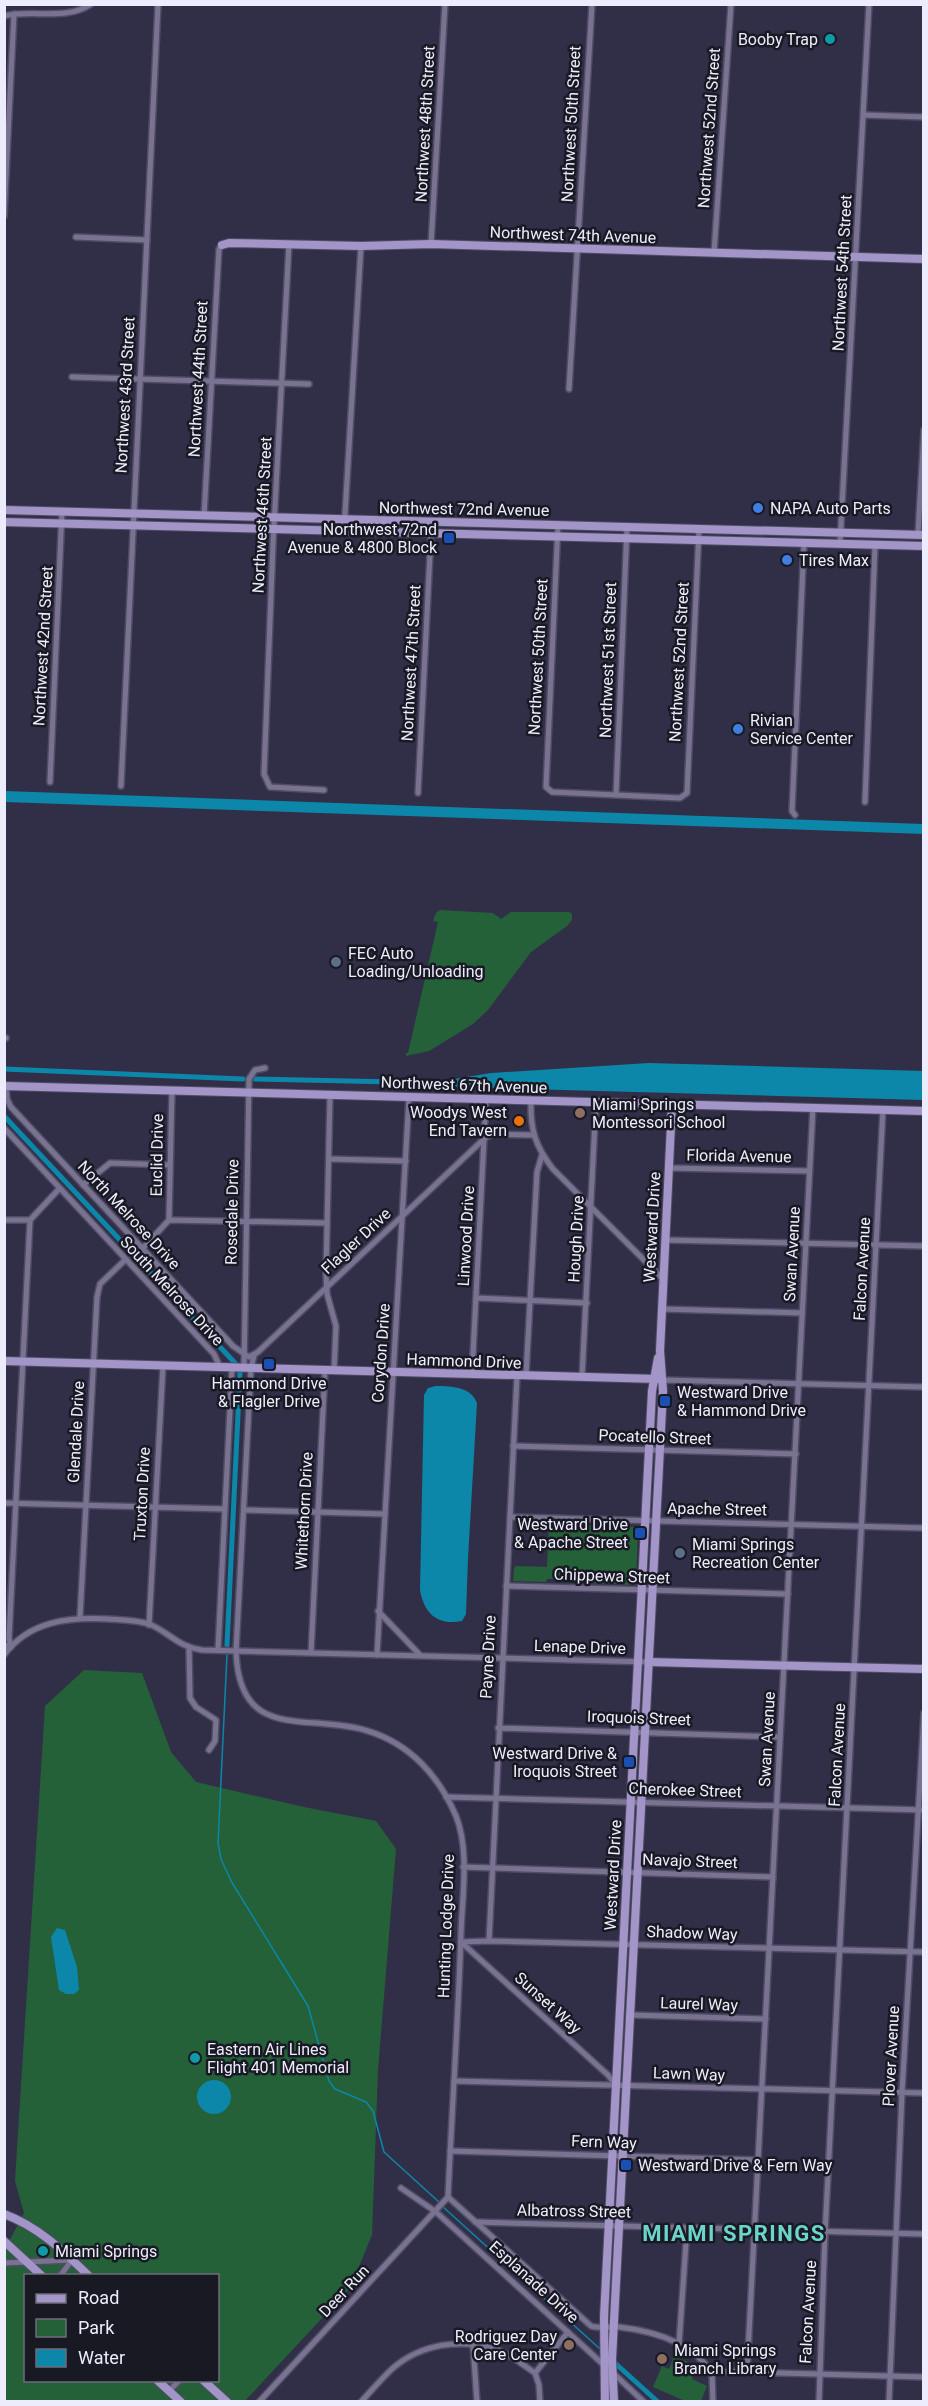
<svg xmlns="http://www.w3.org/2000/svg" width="928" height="2406" font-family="Roboto,sans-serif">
  <rect width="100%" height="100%" fill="#312f48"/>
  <g fill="#246139" fill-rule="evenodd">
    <path d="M440,910L493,913L501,919L511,912H569L572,914V920L567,926L531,952L488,1010L473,1024L429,1051L406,1056V1053H408L438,922L433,921L436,913Z"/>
    <path d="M549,1524L638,1527L636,1585L561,1582V1579H547L546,1582L513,1581L514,1568L516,1566L547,1567Z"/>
    <path d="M84,1670L142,1673L171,1752L196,1782L304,1807L376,1821L396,1849L378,2070L372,2235L350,2288L245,2401L5,2402V2249L24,2213L15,2181L45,1706ZM26,2276H218V2380H26Z"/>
    <path d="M674,2356L697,2366L692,2379L707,2386L701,2401H685L653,2387L662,2366L669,2369Z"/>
  </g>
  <g fill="#0c87a9">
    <path d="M5,791L923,824L924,834L5,802Z"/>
    <path d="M649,1063L923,1071V1100L458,1087L436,1082L491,1073Z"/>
    <path d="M436,1386C452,1386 471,1387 477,1403L468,1558L466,1614L462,1621C437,1626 424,1613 420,1590L424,1395L428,1388Z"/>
    <path d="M57,1928L65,1930L77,1967L79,1990L74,1994H66L59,1990L51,1937Z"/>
    <circle cx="214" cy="2097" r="17"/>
  </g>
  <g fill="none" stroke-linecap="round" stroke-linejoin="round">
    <g stroke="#0c87a9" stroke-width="1.5">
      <path d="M227,1655L218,1843L221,1859L231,1881L308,2006L329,2081L335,2089L366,2102L373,2111L384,2152L439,2202"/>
      <path d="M442,2206L599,2348"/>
    </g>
    <g stroke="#0c87a9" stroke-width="5">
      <path d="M4,1069L243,1079"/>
      <path d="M255,1079L442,1083"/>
      <path d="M4,1116L235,1363"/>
      <path d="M227,1645L240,1372"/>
      <path d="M616,2364L658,2402"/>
    </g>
    <g stroke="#4f4d65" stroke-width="8">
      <g id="street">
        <path d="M4,16C32,9 67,21 91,4"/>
        <path d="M865,115L924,117"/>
        <path d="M4,216L14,14"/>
        <path d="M76,237L147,240"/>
        <path d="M289,244L273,544L264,774L270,787L324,790"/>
        <path d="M431,244L445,4"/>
        <path d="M714,253L731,4"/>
        <path d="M72,377L309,384"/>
        <path d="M569,389L592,4"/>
        <path d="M204,516L219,249L222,245"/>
        <path d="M558,525L546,787L552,792L680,798L687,793L699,529"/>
        <path d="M344,531L361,246"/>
        <path d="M918,534L924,430"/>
        <path d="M840,544L869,4"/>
        <path d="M50,782L62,511"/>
        <path d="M121,786L158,4"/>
        <path d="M418,793L431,534"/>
        <path d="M616,795L627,527"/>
        <path d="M865,802L875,545"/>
        <path d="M795,815L792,811L804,543"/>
        <path d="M4,1038H6"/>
        <path d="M6,1086L7,1099L11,1107L233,1346L249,1357L258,1352L485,1138L492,1134L533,1135"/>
        <path d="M330,1095L326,1273L327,1294L336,1326L334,1371"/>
        <path d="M531,1100C530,1129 535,1146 553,1169L663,1279"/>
        <path d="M4,1128L214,1354L220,1367"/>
        <path d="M329,1159L406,1161"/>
        <path d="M669,1168L809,1171"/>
        <path d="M83,1185L110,1163L170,1165"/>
        <path d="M4,1220H30"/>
        <path d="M169,1220L172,1090"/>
        <path d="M665,1240L924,1246"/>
        <path d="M142,1249L169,1220L327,1223"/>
        <path d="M476,1298L587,1303"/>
        <path d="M662,1309L802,1313"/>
        <path d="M254,1356L251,1368L236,1651C239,1744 308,1712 368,1731C410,1744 439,1776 456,1816C470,1851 462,1897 461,1934C458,2022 452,2109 448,2197"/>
        <path d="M244,1368L249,1079L255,1070L265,1068"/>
        <path d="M472,1374L486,1099"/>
        <path d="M526,1376L537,1172L542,1155"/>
        <path d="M582,1377L596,1102"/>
        <path d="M663,1380L924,1387"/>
        <path d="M513,1446L796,1454"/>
        <path d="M4,1503L224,1509"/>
        <path d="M244,1510L385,1514"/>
        <path d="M510,1517L924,1528"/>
        <path d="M506,1586L788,1594"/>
        <path d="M378,1611L420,1655"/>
        <path d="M80,1617L97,1297L100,1284L125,1260"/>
        <path d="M149,1625L163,1366"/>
        <path d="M4,1645L11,1647L9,1638L30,1220L59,1189"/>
        <path d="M189,1648L190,1698L196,1707L216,1720L215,1741L209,1750"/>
        <path d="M218,1650L232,1368"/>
        <path d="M311,1653L325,1370"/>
        <path d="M4,1655C29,1621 68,1617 108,1619C121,1620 136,1620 149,1624C169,1632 178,1647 202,1650L649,1662"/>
        <path d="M377,1655L409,1097"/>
        <path d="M498,1728L780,1737"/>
        <path d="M446,1797L924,1810"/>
        <path d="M463,1867L773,1877"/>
        <path d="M489,1941L517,1376"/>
        <path d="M461,1942L489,1941L924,1952"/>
        <path d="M461,1942L608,2075L616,2085"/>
        <path d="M631,2015L766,2019"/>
        <path d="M454,2081L924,2093"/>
        <path d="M450,2151L758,2160"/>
        <path d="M401,2188L436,2212L605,2366"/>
        <path d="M448,2197L591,2326C599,2329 609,2326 619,2327C653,2331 692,2342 712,2373L713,2402"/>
        <path d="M475,2222L924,2234"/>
        <path d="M4,2263L72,2260"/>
        <path d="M60,2276L72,2260"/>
        <path d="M679,2344L687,2228"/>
        <path d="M473,2345L477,2402"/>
        <path d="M711,2371L924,2377"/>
        <path d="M612,2372L644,2402"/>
        <path d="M747,2372L813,1107"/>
        <path d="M169,2391L180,2380"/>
        <path d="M259,2402L448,2197"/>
        <path d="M361,2402C371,2391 382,2378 393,2368C421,2344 460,2338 495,2349C510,2354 522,2364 535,2373"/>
        <path d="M540,2402L539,2385L535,2373L568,2332"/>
        <path d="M819,2402L825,2233L883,1109"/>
        <path d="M889,2402L902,2093L924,1713"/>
      </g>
    </g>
    <g stroke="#4f4d65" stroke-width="10">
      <g id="secondary">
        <path d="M222,245L229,243L361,246L431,244L924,259"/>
        <path d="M4,510L924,535"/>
        <path d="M4,522L924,546"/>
        <path d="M4,1086L924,1111"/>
        <path d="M4,1361L658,1379"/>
        <path d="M649,1662L924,1669"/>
        <path d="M4,2214C39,2227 63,2251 89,2276"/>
        <path d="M4,2241L42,2276"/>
        <path d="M157,2380L181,2402"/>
        <path d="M203,2380L227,2402"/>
        <path d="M605,2402L604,2317L652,1391L658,1358"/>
        <path d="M614,2402L612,2359L663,1391L660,1351L672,1104"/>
      </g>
    </g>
    <use href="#street" stroke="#7a7291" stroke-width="5"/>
    <use href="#secondary" stroke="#a395c7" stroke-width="8"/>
  </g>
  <g fill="#0f9aa8" stroke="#191924" stroke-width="2">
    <circle cx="830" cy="39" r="6"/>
    <circle cx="195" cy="2058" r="6"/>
    <circle cx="43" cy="2251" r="6"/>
  </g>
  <g fill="#3f7fe0" stroke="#191924" stroke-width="2">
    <circle cx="758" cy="508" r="6"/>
    <circle cx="787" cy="560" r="6"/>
    <circle cx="738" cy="729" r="6"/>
  </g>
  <g fill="#1a4fb4" stroke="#191924" stroke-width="2">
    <rect x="443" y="532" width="12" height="12" rx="3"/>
    <rect x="263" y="1358" width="12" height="12" rx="3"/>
    <rect x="659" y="1395" width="12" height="12" rx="3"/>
    <rect x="634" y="1527" width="12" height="12" rx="3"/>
    <rect x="623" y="1756" width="12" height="12" rx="3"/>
    <rect x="620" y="2159" width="12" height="12" rx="3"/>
  </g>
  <g fill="#5c6f8a" stroke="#191924" stroke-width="2">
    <circle cx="336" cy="962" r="6"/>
    <circle cx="680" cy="1553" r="6"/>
  </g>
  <g fill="#8d6e63" stroke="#191924" stroke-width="2">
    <circle cx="580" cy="1113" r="6"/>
    <circle cx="569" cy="2345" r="6"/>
    <circle cx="662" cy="2359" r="6"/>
  </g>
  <circle fill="#e8710a" stroke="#191924" stroke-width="2" cx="519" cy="1121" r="6"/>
  <g text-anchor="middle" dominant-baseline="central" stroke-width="5" stroke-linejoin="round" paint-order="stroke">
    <g font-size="16" fill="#ececfc" stroke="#191924" text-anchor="start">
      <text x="818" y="39" text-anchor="end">Booby Trap</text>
      <text x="770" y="508">NAPA Auto Parts</text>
      <text x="437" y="529" text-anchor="end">Northwest 72nd<tspan x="437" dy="18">Avenue &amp; 4800 Block</tspan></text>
      <text x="799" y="560">Tires Max</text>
      <text x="750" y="720">Rivian<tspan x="750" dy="18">Service Center</tspan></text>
      <text x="348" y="953">FEC Auto<tspan x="348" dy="18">Loading/Unloading</tspan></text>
      <text x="592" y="1104">Miami Springs<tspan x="592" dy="18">Montessori School</tspan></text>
      <text x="507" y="1112" text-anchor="end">Woodys West<tspan x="507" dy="18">End Tavern</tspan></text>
      <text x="269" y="1383" text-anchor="middle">Hammond Drive<tspan x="269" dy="18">&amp; Flagler Drive</tspan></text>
      <text x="677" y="1392">Westward Drive<tspan x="677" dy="18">&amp; Hammond Drive</tspan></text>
      <text x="628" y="1524" text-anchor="end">Westward Drive<tspan x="628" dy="18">&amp; Apache Street</tspan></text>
      <text x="692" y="1544">Miami Springs<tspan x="692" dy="18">Recreation Center</tspan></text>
      <text x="617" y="1753" text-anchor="end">Westward Drive &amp;<tspan x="617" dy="18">Iroquois Street</tspan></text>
      <text x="207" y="2049">Eastern Air Lines<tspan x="207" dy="18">Flight 401 Memorial</tspan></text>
      <text x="638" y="2165">Westward Drive &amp; Fern Way</text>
      <text x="55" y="2251">Miami Springs</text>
      <text x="557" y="2336" text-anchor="end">Rodriguez Day<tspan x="557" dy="18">Care Center</tspan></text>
      <text x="674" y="2350">Miami Springs<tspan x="674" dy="18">Branch Library</tspan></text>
    </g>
    <g font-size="16" fill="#ececfc" stroke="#191924">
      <text transform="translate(425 124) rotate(-87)">Northwest 48th Street</text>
      <text transform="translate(571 124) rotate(-87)">Northwest 50th Street</text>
      <text transform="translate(709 128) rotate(-86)">Northwest 52nd Street</text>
      <text transform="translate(573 235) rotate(2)">Northwest 74th Avenue</text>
      <text transform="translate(842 273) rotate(-87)">Northwest 54th Street</text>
      <text transform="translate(198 379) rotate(-87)">Northwest 44th Street</text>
      <text transform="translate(125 395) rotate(-87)">Northwest 43rd Street</text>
      <text transform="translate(464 509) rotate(1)">Northwest 72nd Avenue</text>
      <text transform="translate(262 515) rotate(-87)">Northwest 46th Street</text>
      <text transform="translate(43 646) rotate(-87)">Northwest 42nd Street</text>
      <text transform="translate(538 657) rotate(-87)">Northwest 50th Street</text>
      <text transform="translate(608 660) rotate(-88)">Northwest 51st Street</text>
      <text transform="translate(679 662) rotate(-87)">Northwest 52nd Street</text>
      <text transform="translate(411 663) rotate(-87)">Northwest 47th Street</text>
      <text transform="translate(464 1085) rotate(2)">Northwest 67th Avenue</text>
      <text transform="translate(157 1155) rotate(-89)">Euclid Drive</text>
      <text transform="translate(739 1156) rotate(1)">Florida Avenue</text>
      <text transform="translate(232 1212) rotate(-89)">Rosedale Drive</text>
      <text transform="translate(129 1215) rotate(47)">North Melrose Drive</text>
      <text transform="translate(652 1227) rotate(-87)">Westward Drive</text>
      <text transform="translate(466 1236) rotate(-87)">Linwood Drive</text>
      <text transform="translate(576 1239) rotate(-87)">Hough Drive</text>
      <text transform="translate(356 1241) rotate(-43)">Flagler Drive</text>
      <text transform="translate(792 1254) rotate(-87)">Swan Avenue</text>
      <text transform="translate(862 1269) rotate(-87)">Falcon Avenue</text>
      <text transform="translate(172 1291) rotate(47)">South Melrose Drive</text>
      <text transform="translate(381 1353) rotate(-86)">Corydon Drive</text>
      <text transform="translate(464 1361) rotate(2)">Hammond Drive</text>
      <text transform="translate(76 1432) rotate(-87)">Glendale Drive</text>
      <text transform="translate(655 1437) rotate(2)">Pocatello Street</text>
      <text transform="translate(142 1494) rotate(-87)">Truxton Drive</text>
      <text transform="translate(717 1509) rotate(1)">Apache Street</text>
      <text transform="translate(304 1511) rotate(-87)">Whitethorn Drive</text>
      <text transform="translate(612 1576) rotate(2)">Chippewa Street</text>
      <text transform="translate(580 1647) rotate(2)">Lenape Drive</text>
      <text transform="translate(488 1657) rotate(-87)">Payne Drive</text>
      <text transform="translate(639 1718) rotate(2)">Iroquois Street</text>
      <text transform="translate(767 1739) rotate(-87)">Swan Avenue</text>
      <text transform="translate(837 1755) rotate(-87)">Falcon Avenue</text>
      <text transform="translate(685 1790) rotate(2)">Cherokee Street</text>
      <text transform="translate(690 1861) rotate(2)">Navajo Street</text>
      <text transform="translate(613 1875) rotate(-87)">Westward Drive</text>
      <text transform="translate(446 1926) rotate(-88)">Hunting Lodge Drive</text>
      <text transform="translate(692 1933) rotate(2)">Shadow Way</text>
      <text transform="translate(548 2003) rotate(42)">Sunset Way</text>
      <text transform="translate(699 2004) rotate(2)">Laurel Way</text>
      <text transform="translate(891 2056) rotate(-87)">Plover Avenue</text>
      <text transform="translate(689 2074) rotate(2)">Lawn Way</text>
      <text transform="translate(604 2142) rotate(2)">Fern Way</text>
      <text transform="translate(574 2211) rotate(1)">Albatross Street</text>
      <text transform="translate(534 2282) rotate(42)">Esplanade Drive</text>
      <text transform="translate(344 2291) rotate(-47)">Deer Run</text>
      <text transform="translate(808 2312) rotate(-87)">Falcon Avenue</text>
    </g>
    <g font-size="22" font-weight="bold" letter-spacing="1.5" fill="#6bd5cb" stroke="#191924">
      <text x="734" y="2233">MIAMI SPRINGS</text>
    </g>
  </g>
  <rect width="928" height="2406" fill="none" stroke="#ececfc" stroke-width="12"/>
  <rect x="24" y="2274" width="195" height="108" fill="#191924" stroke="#6d6d7a" stroke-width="1.5"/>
  <rect x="36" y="2294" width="30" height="9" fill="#a395c7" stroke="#6d6d7a" stroke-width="1.5"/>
  <text x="78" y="2304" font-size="18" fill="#ececfc">Road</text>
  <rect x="36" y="2319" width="30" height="18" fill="#246139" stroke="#6d6d7a" stroke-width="1.5"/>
  <text x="78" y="2334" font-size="18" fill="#ececfc">Park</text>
  <rect x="36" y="2349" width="30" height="18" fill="#0c87a9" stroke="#6d6d7a" stroke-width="1.5"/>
  <text x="78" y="2364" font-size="18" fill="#ececfc">Water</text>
</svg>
